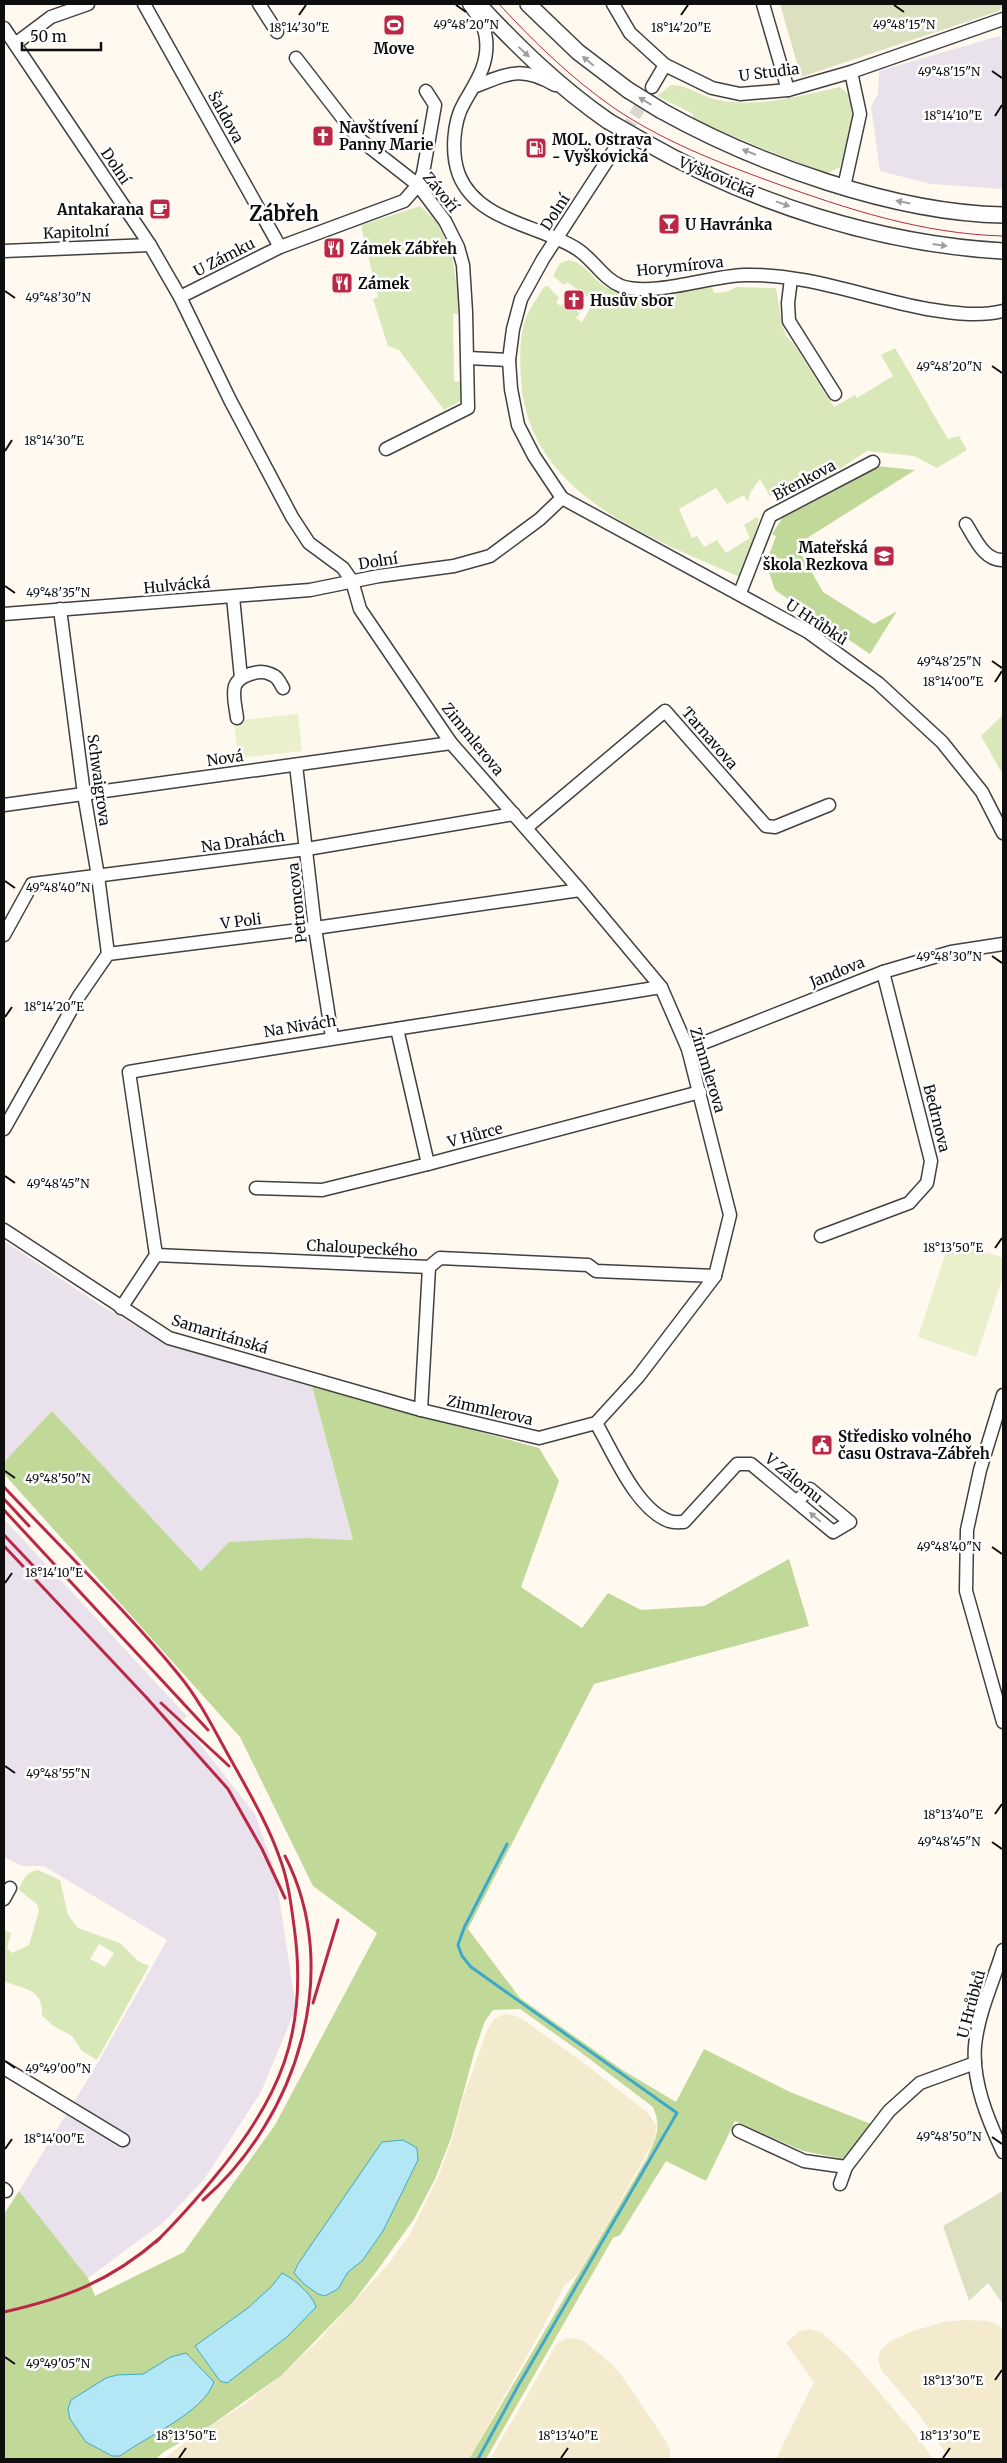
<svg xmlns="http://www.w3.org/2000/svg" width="1007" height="2463" font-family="Merriweather,serif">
  <rect width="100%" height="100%" fill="#fff9ef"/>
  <g fill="#e9e2ec">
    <path d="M999,36L1003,42V189L931,184L880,171L871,106L878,94L879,71Z"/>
    <path d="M4,1241L100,1305L166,1343L312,1386L353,1540L308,1538L201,1571L52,1411L4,1462Z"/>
    <path d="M4,1519L187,1716L180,1723L200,1744L255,1814L275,1871L296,2008L261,2092L205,2178L165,2221L88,2278L19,2191L96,2066L167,1940L44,1866H22L4,1857Z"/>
  </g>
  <g fill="#f4ebcf">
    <path d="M506,2014L519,2017L576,2057L647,2112L657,2126L654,2141L619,2203L578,2273L564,2286L542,2329L469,2459H164L181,2445L246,2403L282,2375L318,2341L389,2263L410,2234L438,2177L452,2140L462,2101L487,2030L495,2018Z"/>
    <path d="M964,2320L989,2321L1003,2328V2459H950L917,2412L882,2371L879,2363L878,2357L881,2350L889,2342L910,2332L943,2322Z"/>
    <path d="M810,2329L822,2333L849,2357L919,2439L933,2459H776L814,2382L786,2343L800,2331Z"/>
    <path d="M566,2338L579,2339L585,2342L612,2364L622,2376L666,2441L670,2450V2459H490L556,2345Z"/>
  </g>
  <g fill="#d9e8b9" fill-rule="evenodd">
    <path d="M671,85C689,85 702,97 718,100C760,108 799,96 840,87L850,96L853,124L840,167L826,174L693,120V114L657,96Z"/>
    <path d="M420,206L437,222L452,255L461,314H453L454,381L461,382L462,400L444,410L399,350L388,346L373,299L378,297L362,230V225Z"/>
    <path d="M569,260C586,263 592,280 606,287C620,293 634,291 645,302H665L664,296L668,292L712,287L714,293L727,292L736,287L776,288L782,323L786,336L793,343L834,407L855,395L857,398L893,376L881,355L895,348L948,439L959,436L967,450L937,468L914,456L867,451L826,478L806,473L770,496L760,479L750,493L748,502L744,495L727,504L716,488L679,509L692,538L697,536L704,547L717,540L726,553L750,538L744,525L757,517L759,519L742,578C652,538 528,496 521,380C520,361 519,339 525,320C529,309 538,297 544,287L548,286L559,298L556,303L561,306L564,302L580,313L576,318L582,322L592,305L589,302L591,299L567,282L564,285L553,276L560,263Z"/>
    <path d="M1003,715V775L981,736Z"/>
    <path d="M38,1870L60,1880L68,1915L78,1928L120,1943L138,1961L149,1966L97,2060L82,2051L72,2036L53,2026L42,2015C43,1987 23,1990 4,1981V1930L11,1933L7,1948L12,1953L29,1945L39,1911L37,1904L19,1890C23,1879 26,1872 38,1870ZM99,1944L114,1953L105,1967L90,1959Z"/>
  </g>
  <g fill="#c0d999">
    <path d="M876,466L915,470L796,545L823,592L874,624L897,611L870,654L775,590L766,563L776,536L772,534L785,514Z"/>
    <path d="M312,1386L539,1448L559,1481L521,1587L582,1628L608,1593L641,1610L704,1606L789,1559L809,1626L594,1684L468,1929L520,1998L624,2071L676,2102L704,2049L790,2092L871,2124L844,2159L803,2151L735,2121L706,2181L666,2161L620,2235L613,2238L609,2245L486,2459H469L647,2158C656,2137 662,2129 653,2107L579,2051L520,2009L493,2010L485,2021L475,2050L451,2138L435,2179L414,2219L379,2268L354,2301L282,2375L207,2428L165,2451L156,2459H4V2214L19,2191L88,2278L95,2296L184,2252L275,2125L377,1933L313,1886L240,1737L4,1474V1462L52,1411L201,1571L229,1542L308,1538L353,1540Z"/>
  </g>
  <g fill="#dbe0c0">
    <path d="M780,4H1003V5L999,11L801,77Z"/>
    <path d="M1003,2191V2304L988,2283L969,2301L943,2226Z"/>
  </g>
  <g fill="#e9f0cb">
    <path d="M298,714L302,751L238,758L234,721Z"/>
    <path d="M950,1240L1003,1258V1276L976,1357L918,1337Z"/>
  </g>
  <g fill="#b4e7f5" stroke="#3da8ca">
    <path d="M403,2140L417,2148L418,2160L383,2231L362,2261L348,2272L338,2289L325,2296L318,2294L304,2284L294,2273L298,2264L382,2142Z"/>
    <path d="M282,2273C294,2279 312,2294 316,2307L288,2336L227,2383L220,2381L195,2346L248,2308L272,2286Z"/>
    <path d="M186,2353L214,2382C203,2413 147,2436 120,2456H112L86,2442L70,2419L68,2409L71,2400L106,2378L117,2375L143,2374L171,2357Z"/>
  </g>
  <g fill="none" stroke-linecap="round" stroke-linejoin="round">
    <path stroke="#3da8ca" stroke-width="3" d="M478,2459L518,2386L677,2113L471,1967L462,1956L458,1945L464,1928L507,1844"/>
    <path stroke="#dbd6cd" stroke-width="12" stroke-dasharray="12 6" stroke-linecap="butt" d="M616,147L649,92"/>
    <g stroke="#414141" stroke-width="15">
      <g id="minor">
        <path d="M144,4L280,247"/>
        <path d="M259,4L277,32"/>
        <path d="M469,4C476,13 485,27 486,39C489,64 476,82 464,103C453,122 451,154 459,175C478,222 540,225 577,249C593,259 603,279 621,286C654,297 709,276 744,275C806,273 867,298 927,309C952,313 977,317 1003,311"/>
        <path d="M613,4L630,33L665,65L712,88L740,94L788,90L851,72L1003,19"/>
        <path d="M763,4L788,90"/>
        <path d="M4,28L150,245L180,297L230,400L292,517L309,543L343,568L352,581L360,609L451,743L580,890L661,987L688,1049L730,1215L715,1276L638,1377L596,1423L539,1438L421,1410L169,1338L4,1230"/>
        <path d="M15,44L51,17L88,4"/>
        <path d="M296,58L358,138L418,185L445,221L458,247L463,265L466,312L468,408L386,449"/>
        <path d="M476,86C509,73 522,66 555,85"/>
        <path d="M652,87L665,65"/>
        <path d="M616,147L543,259L521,299L513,329L509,360L511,389L518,425L534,456L562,498L808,632L878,683L942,742L982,792L1003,833"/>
        <path d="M844,187L860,114L851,72"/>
        <path d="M4,251L150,245"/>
        <path d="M791,279L788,303L789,321L835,394"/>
        <path d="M180,297L280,247L404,201L418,185L423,173L435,105L426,91"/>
        <path d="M468,358L509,360"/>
        <path d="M966,524C975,538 984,561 1003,560"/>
        <path d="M740,593L770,516L873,462"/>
        <path d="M233,597L241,678"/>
        <path d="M60,609L84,794L98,876L108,954"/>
        <path d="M4,614L310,590L379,576L454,566L490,556L540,519L562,498"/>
        <path d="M237,718C236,708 232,695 235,686C239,675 260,669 270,674C277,676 279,681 283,688"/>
        <path d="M296,765L315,928L332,1037"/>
        <path d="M4,805L451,743"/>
        <path d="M526,828L665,711L766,826L775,827L829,805"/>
        <path d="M4,935L32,884L307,849L514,814"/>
        <path d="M397,1029L428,1164"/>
        <path d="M688,1049L883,972L951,952L1003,944"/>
        <path d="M4,1129L79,996L108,954L315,928L580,890"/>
        <path d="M256,1188L322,1190L428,1164L700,1092"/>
        <path d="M821,1236L909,1203L927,1183L931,1161L883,972"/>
        <path d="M156,1255L129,1072C306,1042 483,1016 661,987"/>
        <path d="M121,1308L156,1255L429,1267L440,1258L588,1265L596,1271L715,1276"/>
        <path d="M1003,1395L980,1470L967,1530L966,1591L1003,1722"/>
        <path d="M421,1410L429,1267"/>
        <path d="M596,1423C613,1452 636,1509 669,1521C674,1523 680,1522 684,1522L737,1464H751L833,1532L850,1522L810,1489L797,1501"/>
        <path d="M4,1899L10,1888"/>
        <path d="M1003,1950C994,1980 978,2013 975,2046C972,2082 988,2120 1003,2152"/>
        <path d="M4,2068L123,2140"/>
        <path d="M739,2131L804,2161L846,2167"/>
        <path d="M840,2184L846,2167L889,2111L920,2083L975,2063"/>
        <path d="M4,2189L6,2191"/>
      </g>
    </g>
    <g stroke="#414141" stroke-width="18">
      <g id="tertiary">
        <path d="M478,4C518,47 559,87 608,121"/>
        <path d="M528,4L578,52L628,90"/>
        <path d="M662,111C757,164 894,213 1003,215"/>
        <path d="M643,141C751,203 879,244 1003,251"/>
      </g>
    </g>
    <use href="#minor" stroke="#fff" stroke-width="12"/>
    <use href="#tertiary" stroke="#fff" stroke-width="15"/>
    <path stroke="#bb2846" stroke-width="1" d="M499,4C534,42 571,78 614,108C663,141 717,162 772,182C847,209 923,234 1003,236"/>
    <g stroke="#bb2846" stroke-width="3">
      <path d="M4,1487C62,1549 125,1609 179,1675C202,1703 217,1736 235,1767C251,1796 268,1825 279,1856C288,1879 291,1903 294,1926C309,2032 280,2099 213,2179C195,2201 176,2222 156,2242"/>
      <path d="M4,1499L29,1526"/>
      <path d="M4,1510L208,1730"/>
      <path d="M4,1535L40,1573"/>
      <path d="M4,1546L146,1697L228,1789L262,1849L285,1898"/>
      <path d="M161,1703L229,1766"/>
      <path d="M313,2003L338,1920"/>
      <path d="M203,2200C297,2118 344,1971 285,1856"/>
      <path d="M4,2312C66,2298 111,2281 160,2238"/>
    </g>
    <g stroke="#414141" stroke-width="18" stroke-linecap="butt">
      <g id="tertiary-bridge">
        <path d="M628,90L662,111"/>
        <path d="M608,121L643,141"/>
      </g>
    </g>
    <use href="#tertiary-bridge" stroke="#fff" stroke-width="15"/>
  </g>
  <defs><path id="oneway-solid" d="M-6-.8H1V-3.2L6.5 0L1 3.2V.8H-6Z" transform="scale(1.25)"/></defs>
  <g fill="#9f9f9f">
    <use href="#oneway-solid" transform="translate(524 52) rotate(43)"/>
    <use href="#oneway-solid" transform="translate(588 61) rotate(-140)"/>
    <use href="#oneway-solid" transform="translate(645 101) rotate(-149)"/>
    <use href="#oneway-solid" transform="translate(749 152) rotate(-158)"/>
    <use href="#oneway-solid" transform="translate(903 202) rotate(-169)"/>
    <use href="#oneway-solid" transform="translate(783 204) rotate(20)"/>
    <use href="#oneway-solid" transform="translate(940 245) rotate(8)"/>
    <use href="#oneway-solid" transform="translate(815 1517) rotate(-140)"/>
  </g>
  <path fill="none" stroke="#0e0e0e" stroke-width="2" d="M456,5L466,12M894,5L904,12M299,15L306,5M681,15L688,5M992,71L1002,78M995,116L1002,105M5,291L15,298M992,366L1002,373M5,451L12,440M5,586L15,593M992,661L1002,668M995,682L1002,671M5,881L15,888M992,956L1002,963M5,1017L12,1007M5,1176L15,1183M995,1248L1002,1238M5,1471L15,1478M992,1547L1002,1554M5,1583L12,1573M5,1766L15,1773M995,1814L1002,1804M992,1842L1002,1849M5,2061L15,2068M992,2137L1002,2144M5,2149L12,2139M5,2357L15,2364M995,2380L1002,2370M179,2458L186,2448M561,2458L568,2448M943,2458L950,2448"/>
  <defs>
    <g id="stadium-square" transform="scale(1.125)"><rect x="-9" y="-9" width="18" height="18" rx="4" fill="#bb2846" stroke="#fff"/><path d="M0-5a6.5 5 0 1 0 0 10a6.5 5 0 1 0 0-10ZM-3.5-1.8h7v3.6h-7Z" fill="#fff"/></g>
    <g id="church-square" transform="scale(1.125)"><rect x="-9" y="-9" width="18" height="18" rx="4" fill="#bb2846" stroke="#fff"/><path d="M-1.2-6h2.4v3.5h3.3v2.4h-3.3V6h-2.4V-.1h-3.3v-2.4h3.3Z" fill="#fff"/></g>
    <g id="fuel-square" transform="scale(1.125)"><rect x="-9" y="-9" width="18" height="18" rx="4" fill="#bb2846" stroke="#fff"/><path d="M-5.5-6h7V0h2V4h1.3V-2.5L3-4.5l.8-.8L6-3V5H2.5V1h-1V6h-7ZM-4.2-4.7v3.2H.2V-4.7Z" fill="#fff"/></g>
    <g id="cafe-square" transform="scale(1.125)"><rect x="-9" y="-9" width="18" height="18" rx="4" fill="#bb2846" stroke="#fff"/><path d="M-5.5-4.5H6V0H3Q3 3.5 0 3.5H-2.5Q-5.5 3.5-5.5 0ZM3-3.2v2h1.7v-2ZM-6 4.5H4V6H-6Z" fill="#fff"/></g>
    <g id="bar-square" transform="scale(1.125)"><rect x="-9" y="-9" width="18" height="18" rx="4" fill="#bb2846" stroke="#fff"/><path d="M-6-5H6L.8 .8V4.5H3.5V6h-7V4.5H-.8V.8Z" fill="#fff"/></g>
    <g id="restaurant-square" transform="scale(1.125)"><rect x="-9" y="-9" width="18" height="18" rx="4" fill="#bb2846" stroke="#fff"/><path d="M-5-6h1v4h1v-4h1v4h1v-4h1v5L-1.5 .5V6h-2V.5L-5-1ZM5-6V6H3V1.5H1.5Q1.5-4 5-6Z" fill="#fff"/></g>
    <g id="school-square" transform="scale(1.125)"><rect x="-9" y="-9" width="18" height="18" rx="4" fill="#bb2846" stroke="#fff"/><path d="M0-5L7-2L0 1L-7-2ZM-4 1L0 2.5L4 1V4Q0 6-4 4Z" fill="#fff"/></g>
    <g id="civic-square" transform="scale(1.125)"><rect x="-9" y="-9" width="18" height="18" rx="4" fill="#bb2846" stroke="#fff"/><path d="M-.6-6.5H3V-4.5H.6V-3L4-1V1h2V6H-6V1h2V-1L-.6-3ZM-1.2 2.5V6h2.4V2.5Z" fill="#fff"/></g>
  </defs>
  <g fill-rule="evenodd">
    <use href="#stadium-square" x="394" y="25"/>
    <use href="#church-square" x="323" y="136"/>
    <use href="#fuel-square" x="536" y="148"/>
    <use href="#cafe-square" x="160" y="209"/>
    <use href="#bar-square" x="669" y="224"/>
    <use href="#restaurant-square" x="334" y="248"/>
    <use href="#restaurant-square" x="342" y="283"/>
    <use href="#church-square" x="574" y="300"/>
    <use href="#school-square" x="884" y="556"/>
    <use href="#civic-square" x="822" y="1445"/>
  </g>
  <g text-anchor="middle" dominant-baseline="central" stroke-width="5" stroke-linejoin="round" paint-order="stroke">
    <g font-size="15" font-weight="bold" fill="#0e0e0e" stroke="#fff" text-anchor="start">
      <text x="394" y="48" text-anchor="middle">Move</text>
      <text x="339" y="127">Navštívení<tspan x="339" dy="17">Panny Marie</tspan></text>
      <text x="552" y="139">MOL, Ostrava<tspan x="552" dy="17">- Vyškovická</tspan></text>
      <text x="144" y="209" text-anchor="end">Antakarana</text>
      <text x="685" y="224">U Havránka</text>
      <text x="350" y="248">Zámek Zábřeh</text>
      <text x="358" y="283">Zámek</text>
      <text x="590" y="300">Husův sbor</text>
      <text x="868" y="547" text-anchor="end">Mateřská<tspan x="868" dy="17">škola Rezkova</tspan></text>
      <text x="838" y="1436">Středisko volného<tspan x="838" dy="17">času Ostrava-Zábřeh</tspan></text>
    </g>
    <g font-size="15" fill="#0e0e0e" stroke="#fff">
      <text transform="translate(769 72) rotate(-7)">U Studia</text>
      <text transform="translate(226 117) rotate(61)">Šaldova</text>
      <text transform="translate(116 166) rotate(56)">Dolní</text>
      <text transform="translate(717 177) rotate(23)">Výškovická</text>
      <text transform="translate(441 192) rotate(51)">Závoří</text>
      <text transform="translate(555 212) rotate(-57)">Dolní</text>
      <text transform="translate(76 232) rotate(-2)">Kapitolní</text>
      <text transform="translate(224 257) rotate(-27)">U Zámku</text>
      <text transform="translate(680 266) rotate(-6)">Horymírova</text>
      <text transform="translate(804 480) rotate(-28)">Břenkova</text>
      <text transform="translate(378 561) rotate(-9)">Dolní</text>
      <text transform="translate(177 585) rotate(-5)">Hulvácká</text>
      <text transform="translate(817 622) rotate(33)">U Hrůbků</text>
      <text transform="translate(710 738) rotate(49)">Tarnavova</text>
      <text transform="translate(473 739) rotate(51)">Zimmlerova</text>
      <text transform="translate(225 758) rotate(-8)">Nová</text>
      <text transform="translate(99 780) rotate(82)">Schwaigrova</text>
      <text transform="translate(243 841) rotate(-8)">Na Drahách</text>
      <text transform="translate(297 903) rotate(-96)">Petroncova</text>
      <text transform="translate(241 921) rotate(-7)">V Poli</text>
      <text transform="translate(837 972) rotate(-22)">Jandova</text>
      <text transform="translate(300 1026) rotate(-9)">Na Nivách</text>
      <text transform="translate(708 1070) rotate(73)">Zimmlerova</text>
      <text transform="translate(937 1118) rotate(76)">Bedrnova</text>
      <text transform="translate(475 1135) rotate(-15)">V Hůrce</text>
      <text transform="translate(362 1248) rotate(3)">Chaloupeckého</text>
      <text transform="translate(220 1334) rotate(17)">Samaritánská</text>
      <text transform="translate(490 1410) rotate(13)">Zimmlerova</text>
      <text transform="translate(794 1478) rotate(39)">V Zálomu</text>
      <text transform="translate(971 2004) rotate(-75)">U Hrůbků</text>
    </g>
    <g font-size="20" font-weight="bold" fill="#0e0e0e" stroke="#fff">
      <text x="284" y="213">Zábřeh</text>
    </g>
  </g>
  <g font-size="12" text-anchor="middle" fill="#0e0e0e" stroke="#fff" stroke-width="5" stroke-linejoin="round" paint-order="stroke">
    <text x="466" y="29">49°48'20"N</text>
    <text x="904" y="29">49°48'15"N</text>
    <text x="299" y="32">18°14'30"E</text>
    <text x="681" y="32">18°14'20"E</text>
    <text x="949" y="76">49°48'15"N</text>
    <text x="953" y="120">18°14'10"E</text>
    <text x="58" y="302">49°48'30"N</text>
    <text x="949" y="371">49°48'20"N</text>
    <text x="54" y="445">18°14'30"E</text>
    <text x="58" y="597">49°48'35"N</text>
    <text x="949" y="666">49°48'25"N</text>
    <text x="953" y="686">18°14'00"E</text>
    <text x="58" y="892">49°48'40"N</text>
    <text x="949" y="961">49°48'30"N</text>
    <text x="54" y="1011">18°14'20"E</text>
    <text x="58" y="1188">49°48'45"N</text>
    <text x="953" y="1252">18°13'50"E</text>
    <text x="58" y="1483">49°48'50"N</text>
    <text x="949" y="1551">49°48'40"N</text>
    <text x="54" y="1577">18°14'10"E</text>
    <text x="58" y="1778">49°48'55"N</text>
    <text x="953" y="1819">18°13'40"E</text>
    <text x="949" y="1846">49°48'45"N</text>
    <text x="58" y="2073">49°49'00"N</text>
    <text x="949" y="2141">49°48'50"N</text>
    <text x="54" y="2143">18°14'00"E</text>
    <text x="58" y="2368">49°49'05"N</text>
    <text x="953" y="2385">18°13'30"E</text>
    <text x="186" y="2440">18°13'50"E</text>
    <text x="568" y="2440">18°13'40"E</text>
    <text x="950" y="2440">18°13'30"E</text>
  </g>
  <rect width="1007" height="2463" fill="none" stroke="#0e0e0e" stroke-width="10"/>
  <path d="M22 42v8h79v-8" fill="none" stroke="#0e0e0e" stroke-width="2.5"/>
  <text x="30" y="42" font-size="15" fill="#0e0e0e" stroke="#ffffff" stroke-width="4" paint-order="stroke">50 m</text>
</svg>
